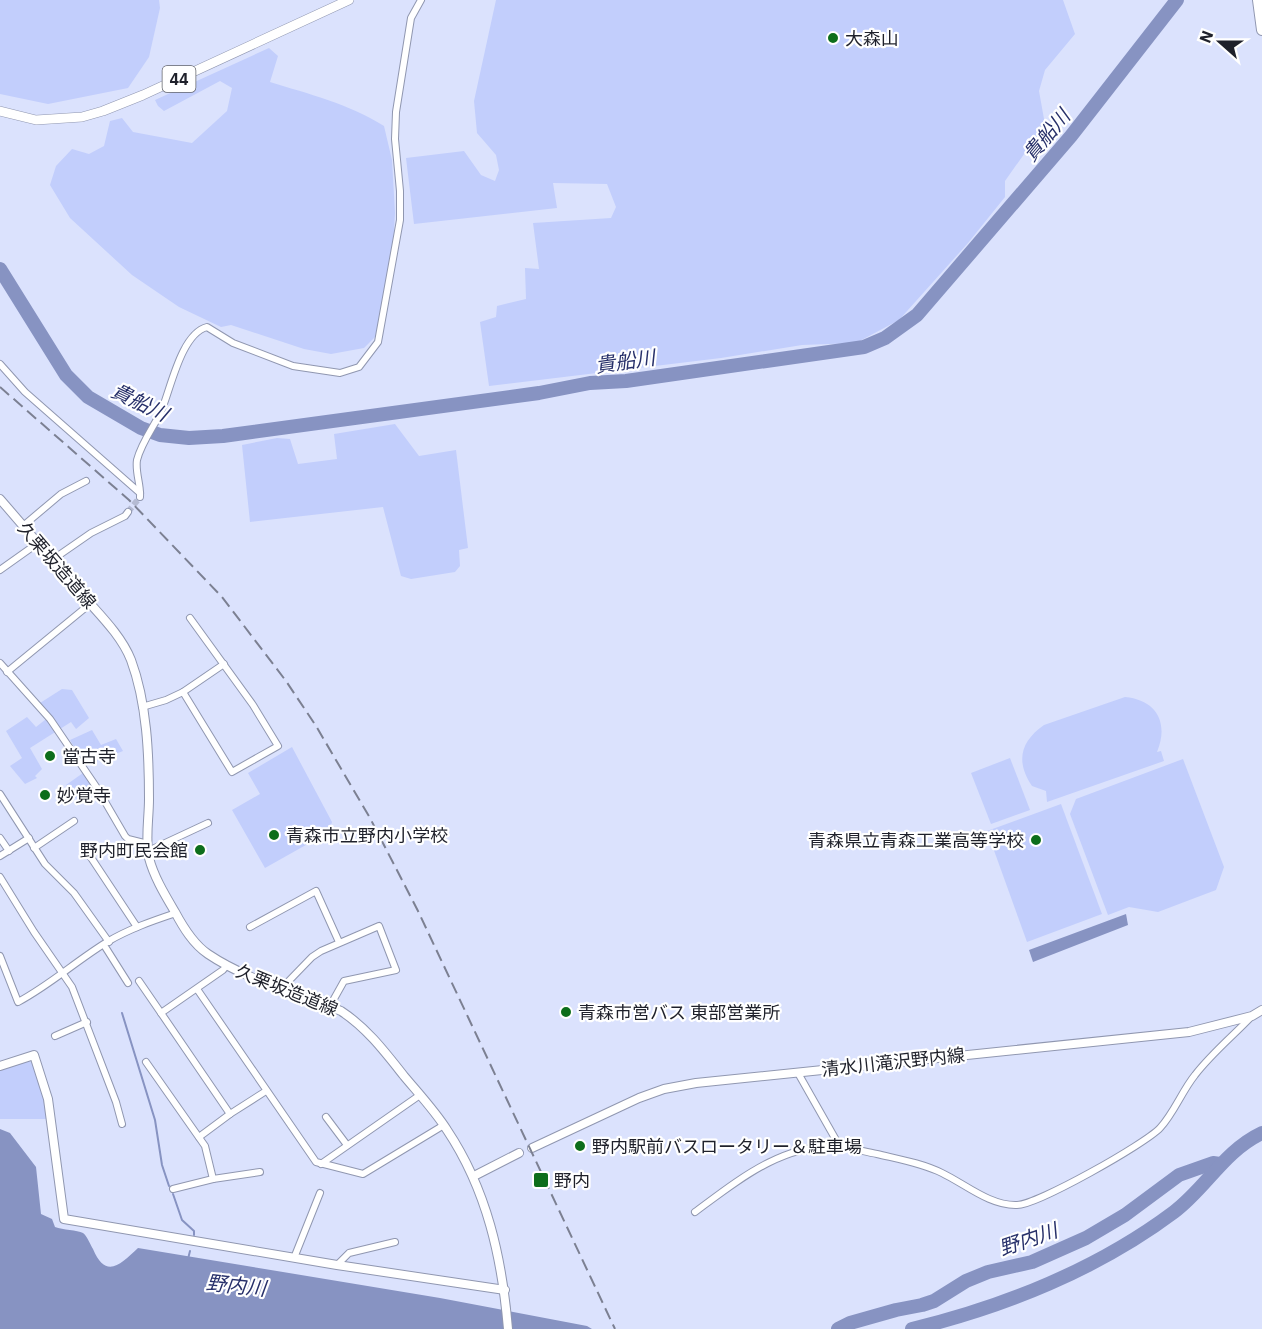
<svg xmlns="http://www.w3.org/2000/svg" width="1262" height="1329" font-family="'IBM Plex Sans','Noto Sans JP',sans-serif">
  <rect width="100%" height="100%" fill="#dbe2fd"/>
  <g fill="#c2cefc">
    <path d="M0,0H159L160,8L149,57L128,88L48,104L0,94Z"/>
    <path d="M496,0H1063L1075,34L1045,70L1039,91L1046,130L1027,150L1012,171L1005,181V197L968,243L899,320L856,343L802,345L721,358L489,386L480,322L496,317L497,306L526,299L525,268L539,269L533,223L611,218L616,207L607,184L553,183L557,208L414,224L406,158L464,151L481,175L495,181L499,170L496,155L477,133L474,101Z"/>
    <path d="M269,48L278,56L270,82C309,94 349,104 384,126L392,160L395,213L392,264L382,315L376,336L364,348L331,354L304,349L231,325L221,327L179,307L132,275L70,218L50,185L56,166L72,149L89,154L104,146L110,121L122,118L133,132L192,143L227,111L232,88L220,81L164,111L158,106L155,100Z"/>
    <path d="M395,424L419,456L456,450L468,548L459,550L460,566L455,572L411,579L401,576L383,507L250,522L242,445L277,438L290,439L298,464L337,459L334,434Z"/>
    <path d="M62,689L72,690L89,718L76,729L71,722L30,748L42,769L35,776L37,778L25,784L10,766L22,758L6,731L27,717L36,727L50,716L40,703Z"/>
    <path d="M1125,697C1157,700 1169,723 1157,752L1161,751L1164,761L1047,802L1046,791L1032,786C1015,761 1021,741 1044,725Z"/>
    <path d="M92,730L101,745L116,739L123,751L86,766L70,740Z"/>
    <path d="M292,747L332,822L329,832L265,868L232,810L260,794L248,773Z"/>
    <path d="M1010,758L1030,810L991,824L971,773Z"/>
    <path d="M1183,759L1224,867L1216,890L1158,912L1129,907L1108,915L1070,814L1076,799Z"/>
    <path d="M83,773L96,793L80,804L66,785Z"/>
    <path d="M1061,804L1102,914L1027,942L987,831Z"/>
    <path d="M27,1060L32,1063L46,1107L47,1119H0V1071Z"/>
  </g>
  <g fill="#8793c2">
    <path d="M1126,914L1128,925L1033,962L1029,950Z"/>
    <path d="M0,1129L10,1133L36,1167L41,1214L52,1219L55,1227C63,1230 77,1230 83,1233C87,1236 90,1244 93,1249C106,1280 121,1264 138,1248L440,1298L587,1326L592,1329H0Z"/>
  </g>
  <g fill="none" stroke-linecap="round" stroke-linejoin="round">
    <g stroke="#8793c2" stroke-width="2">
      <path d="M122,1013L155,1120L162,1165L169,1186"/>
      <path d="M173,1194L182,1220L194,1231V1235"/>
      <path d="M188,1259L190,1251"/>
    </g>
    <g stroke="#8793c2" stroke-width="14">
      <path d="M0,269L66,375L88,397L141,428L160,435L189,438L223,436L539,393L590,383L626,381L864,347L885,338L917,315L1071,136L1177,0"/>
      <path d="M838,1329L850,1323L896,1310L922,1305L934,1301L966,1281L988,1272L1032,1262L1086,1238L1125,1215L1179,1175L1213,1163L1220,1164"/>
      <path d="M912,1329C1004,1307 1098,1269 1174,1212C1206,1188 1224,1151 1262,1133"/>
    </g>
    <path stroke="#b5bbd3" stroke-width="6" stroke-dasharray="6 3" stroke-linecap="butt" d="M128,512L140,497"/>
    <g stroke="#9097b0" stroke-width="8">
      <g id="street">
        <path d="M0,364L25,392L140,493"/>
        <path d="M140,497C141,485 135,472 137,460C141,444 152,429 160,414C170,393 180,334 207,327L233,343L293,366L340,373L359,367L378,342L400,220V191L395,139L396,112L411,18L421,0"/>
        <path d="M23,526L61,494L86,481"/>
        <path d="M52,560L91,533L125,516L128,512"/>
        <path d="M0,570L38,543"/>
        <path d="M0,663L50,719L97,788L125,836L128,839L148,844"/>
        <path d="M7,672L90,604"/>
        <path d="M183,692L232,772L278,746L253,705L190,618"/>
        <path d="M142,707L166,700L183,692L224,664"/>
        <path d="M0,794L45,864L74,893L109,942"/>
        <path d="M0,838L9,851"/>
        <path d="M34,848L74,821"/>
        <path d="M148,851L208,823"/>
        <path d="M0,856L29,838"/>
        <path d="M90,856L137,927"/>
        <path d="M0,877L34,932L72,987L116,1102L122,1124"/>
        <path d="M250,927L316,891L339,942"/>
        <path d="M104,945L128,983"/>
        <path d="M0,956L18,1002C50,985 76,961 107,942C129,929 152,921 176,913"/>
        <path d="M227,965L223,970L161,1013L230,1114"/>
        <path d="M139,981L161,1013"/>
        <path d="M197,989L316,1162L363,1174L444,1125"/>
        <path d="M281,989L312,957L321,951L379,926L396,970L344,981L330,1006"/>
        <path d="M55,1036L87,1022"/>
        <path d="M146,1062L205,1146L213,1179"/>
        <path d="M798,1073L840,1147"/>
        <path d="M326,1117L347,1145"/>
        <path d="M199,1137L230,1114L266,1091"/>
        <path d="M321,1164L420,1095"/>
        <path d="M173,1189L213,1179L260,1172"/>
        <path d="M695,1212C737,1181 785,1141 841,1147C853,1148 865,1152 877,1154C898,1159 922,1163 942,1173C965,1184 990,1206 1017,1205C1037,1205 1145,1144 1160,1128C1174,1113 1182,1091 1195,1075C1212,1053 1233,1036 1252,1016"/>
        <path d="M294,1258L320,1193"/>
        <path d="M337,1265L349,1253L395,1242"/>
      </g>
    </g>
    <g stroke="#9097b0" stroke-width="10">
      <g id="secondary">
        <path d="M0,499C28,532 57,565 86,599C102,617 122,637 131,660C147,703 149,755 149,799C149,819 145,839 149,858C154,877 165,895 175,912C183,927 193,944 208,954C248,981 296,992 341,1011C367,1028 385,1052 404,1076C419,1094 435,1111 447,1130C487,1190 502,1258 508,1329"/>
        <path d="M0,1066L34,1055L48,1099L64,1219L337,1265L505,1290"/>
        <path d="M532,1148L639,1098L664,1089L696,1083L1189,1032L1252,1016L1262,1010"/>
        <path d="M474,1176L519,1153"/>
      </g>
    </g>
    <g stroke="#9097b0" stroke-width="10">
      <path id="primary" d="M0,111L36,120L82,117L103,111L143,95L349,0"/>
    </g>
    <g stroke="#9097b0" stroke-width="12">
      <path id="highway" d="M1258,0L1262,30"/>
    </g>
    <use href="#street" stroke="#fff" stroke-width="6"/>
    <use href="#secondary" stroke="#fff" stroke-width="8"/>
    <use href="#primary" stroke="#fff" stroke-width="9"/>
    <use href="#highway" stroke="#fff" stroke-width="10"/>
    <path stroke="#7c8092" stroke-width="2" stroke-dasharray="12 6" stroke-linecap="butt" d="M0,387L129,500L222,597L286,681L316,726L370,818L418,911L615,1329"/>
  </g>
  <g fill="#0d6e1b" stroke="#fff" stroke-width="2">
    <circle cx="833" cy="38" r="6"/>
    <circle cx="50" cy="756" r="6"/>
    <circle cx="45" cy="795" r="6"/>
    <circle cx="274" cy="835" r="6"/>
    <circle cx="1036" cy="840" r="6"/>
    <circle cx="200" cy="850" r="6"/>
    <circle cx="566" cy="1012" r="6"/>
    <circle cx="580" cy="1146" r="6"/>
    <rect x="533" y="1172" width="16" height="16" rx="3"/>
  </g>
  <g text-anchor="middle" dominant-baseline="central" stroke-width="4.5" stroke-linejoin="round" paint-order="stroke">
    <rect fill="#fff" stroke="#62646b" stroke-width="1.5" x="162.5" y="66" width="33" height="26" rx="4.5"/>
    <g font-size="16" font-weight="bold" fill="#1f212b">
      <text x="179" y="79">44</text>
    </g>
    <g font-size="18" fill="#1f212b" stroke="#fff" text-anchor="start">
      <text x="845" y="38">大森山</text>
      <text x="62" y="756">當古寺</text>
      <text x="57" y="795">妙覚寺</text>
      <text x="286" y="835">青森市立野内小学校</text>
      <text x="1024" y="840" text-anchor="end">青森県立青森工業高等学校</text>
      <text x="188" y="850" text-anchor="end">野内町民会館</text>
      <text x="578" y="1012">青森市営バス 東部営業所</text>
      <text x="592" y="1146">野内駅前バスロータリー＆駐車場</text>
      <text x="554" y="1180">野内</text>
    </g>
    <g font-size="18" fill="#1f212b" stroke="#fff">
      <text transform="translate(57 565) rotate(49)">久栗坂造道線</text>
      <text transform="translate(287 990) rotate(22)">久栗坂造道線</text>
      <text transform="translate(893 1062) rotate(-6)">清水川滝沢野内線</text>
    </g>
    <g font-size="20" font-style="italic" fill="#27306a" stroke="#fff">
      <text transform="translate(1046 135) rotate(-50)">貴船川</text>
      <text transform="translate(625 361) rotate(-8)">貴船川</text>
      <text transform="translate(140 402) rotate(26)">貴船川</text>
      <text transform="translate(1028 1239) rotate(-19)">野内川</text>
      <text transform="translate(236 1285) rotate(6)">野内川</text>
    </g>
  </g>
  <g transform="translate(1220 42) rotate(291)" stroke="#ffffff" stroke-width="4.5" paint-order="stroke">
  <path d="M0-4.5L10 22L0 15L-10 22Z" fill="#1f212b"/>
  <text y="-9" font-size="16" font-weight="bold" text-anchor="middle" fill="#1f212b">N</text>
  </g>
</svg>
